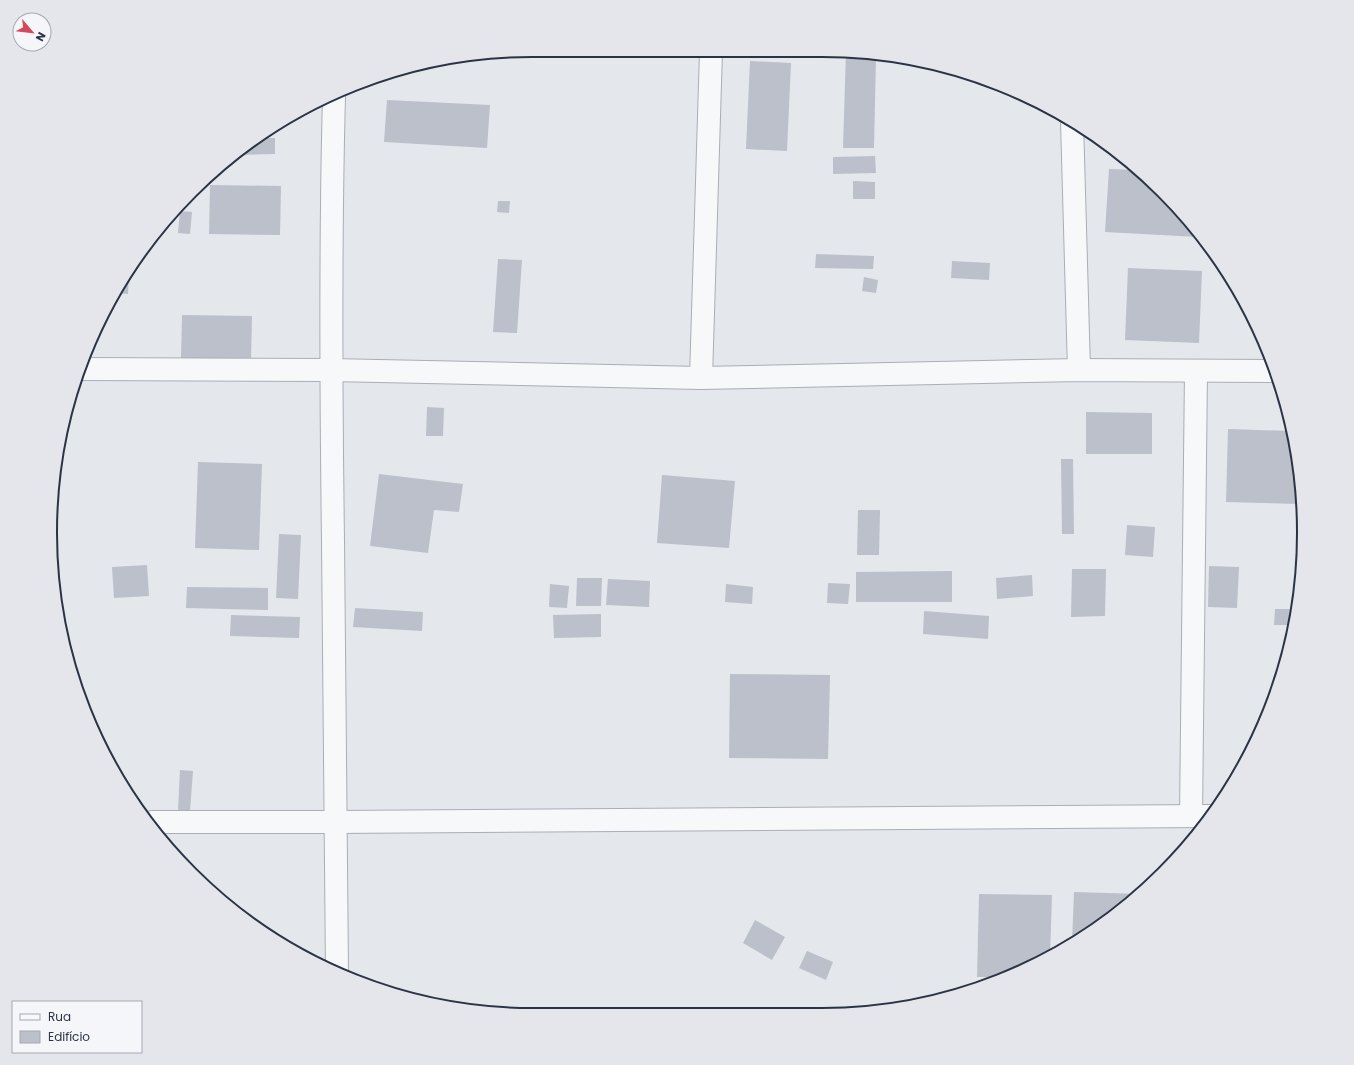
<svg xmlns="http://www.w3.org/2000/svg" width="1354" height="1065" font-family="Poppins,sans-serif">
  <rect width="100%" height="100%" fill="#e4e7ec"/>
  <g fill="#bbc0ca">
    <path d="M846,51H853L876,56L874,148H843Z"/>
    <path d="M750,61L791,63L787,151L746,149Z"/>
    <path d="M387,100L490,105L487,148L384,142Z"/>
    <path d="M261,138H275V154L239,155Z"/>
    <path d="M875,156L876,173L833,174V157Z"/>
    <path d="M1109,169L1140,170L1184,215L1198,234V237L1105,232Z"/>
    <path d="M853,181L875,182V199H853Z"/>
    <path d="M210,185L281,186L280,235L209,234Z"/>
    <path d="M498,201H510L509,213L497,212Z"/>
    <path d="M180,211L192,212L190,234L178,233Z"/>
    <path d="M816,254L874,256L873,269L815,268Z"/>
    <path d="M498,259L522,260L517,333L493,332Z"/>
    <path d="M952,261L990,263L989,280L951,278Z"/>
    <path d="M1128,268L1202,271L1199,343L1125,340Z"/>
    <path d="M129,273L128,294L114,293L115,291Z"/>
    <path d="M864,277L878,280L876,293L862,291Z"/>
    <path d="M182,315L252,316L251,360L181,358Z"/>
    <path d="M1263,343L1269,357H1263Z"/>
    <path d="M427,407L444,408L443,436H426Z"/>
    <path d="M1086,412L1152,413V454H1086Z"/>
    <path d="M1228,429L1291,431L1300,469V504L1226,502Z"/>
    <path d="M1061,459H1073L1074,534H1062Z"/>
    <path d="M198,462L262,464L259,550L195,548Z"/>
    <path d="M379,474L463,484L459,512L434,510L428,553L370,546Z"/>
    <path d="M662,475L735,481L729,548L657,543Z"/>
    <path d="M858,510H880L879,555H857Z"/>
    <path d="M1127,525L1155,527L1153,557L1125,555Z"/>
    <path d="M279,534L301,535L298,599L276,598Z"/>
    <path d="M147,565L149,596L114,598L112,567Z"/>
    <path d="M1209,566L1239,567L1237,608L1208,607Z"/>
    <path d="M1072,569H1106L1105,616L1071,617Z"/>
    <path d="M952,571V602H856V572Z"/>
    <path d="M1032,575L1033,596L997,599L996,578Z"/>
    <path d="M577,578H602L601,606H576Z"/>
    <path d="M608,579L650,581L649,607L606,605Z"/>
    <path d="M828,583L850,584L848,604L827,603Z"/>
    <path d="M550,584L569,586L567,608L549,607Z"/>
    <path d="M726,584L753,587L752,604L725,602Z"/>
    <path d="M187,587L268,588V610L186,608Z"/>
    <path d="M355,608L423,612L422,631L353,627Z"/>
    <path d="M1275,609H1296L1293,625H1274Z"/>
    <path d="M924,611L989,616L988,639L923,634Z"/>
    <path d="M601,614V637L554,638L553,615Z"/>
    <path d="M231,615L300,617L299,638L230,636Z"/>
    <path d="M730,674L830,675L828,759L729,758Z"/>
    <path d="M180,770L193,771L190,811L178,810Z"/>
    <path d="M1074,892L1141,894L1072,943Z"/>
    <path d="M979,894L1052,895L1050,956L1004,977H977Z"/>
    <path d="M755,920L785,937L772,960L743,943Z"/>
    <path d="M807,951L833,962L826,980L799,968Z"/>
  </g>
  <g fill="none" stroke-linecap="round" stroke-linejoin="round">
    <g stroke="#a9aeb7" stroke-width="24">
      <g id="minor">
        <path d="M334,97C330,245 331,393 333,541C335,685 337,829 337,972"/>
        <path d="M1072,121L1079,370"/>
        <path d="M82,369L331,370L701,378L1079,370L1275,371"/>
        <path d="M701,378L711,51"/>
        <path d="M1191,816L1196,371"/>
        <path d="M152,822H337L1210,816"/>
      </g>
    </g>
    <use href="#minor" stroke="#f7f8fa" stroke-width="22"/>
  </g>
  <path d="M0 0H1354V1065H0ZM532 57H822A475 475 0 0 1 1297 532V533A475 475 0 0 1 822 1008H532A475 475 0 0 1 57 533V532A475 475 0 0 1 532 57Z" fill="#e4e6eb" fill-rule="evenodd"/>
  <path fill="none" stroke="#2b3445" stroke-width="2" d="M532 57H822A475 475 0 0 1 1297 532V533A475 475 0 0 1 822 1008H532A475 475 0 0 1 57 533V532A475 475 0 0 1 532 57Z"/>
  <rect x="12" y="1001" width="130" height="52" fill="#f4f6f9" stroke="#a4a8b1"/>
  <rect x="20" y="1014" width="20" height="6" fill="#f7f8fa" stroke="#a4a8b1"/>
  <text x="48" y="1021" font-size="12" fill="#2b3445">Rua</text>
  <rect x="20" y="1031" width="20" height="12" fill="#bbc0ca" stroke="#a4a8b1"/>
  <text x="48" y="1041" font-size="12" fill="#2b3445">Edifício</text>
  <g transform="translate(32 32) rotate(118)"><circle r="19" fill="#f4f6f9" stroke="#a4a8b1"/>
  <path d="M0-3L7 15L0 10L-7 15Z" fill="#d1495b"/>
  <text y="-6" font-size="11" font-weight="bold" text-anchor="middle" fill="#2b3445">N</text>
  </g>
</svg>
